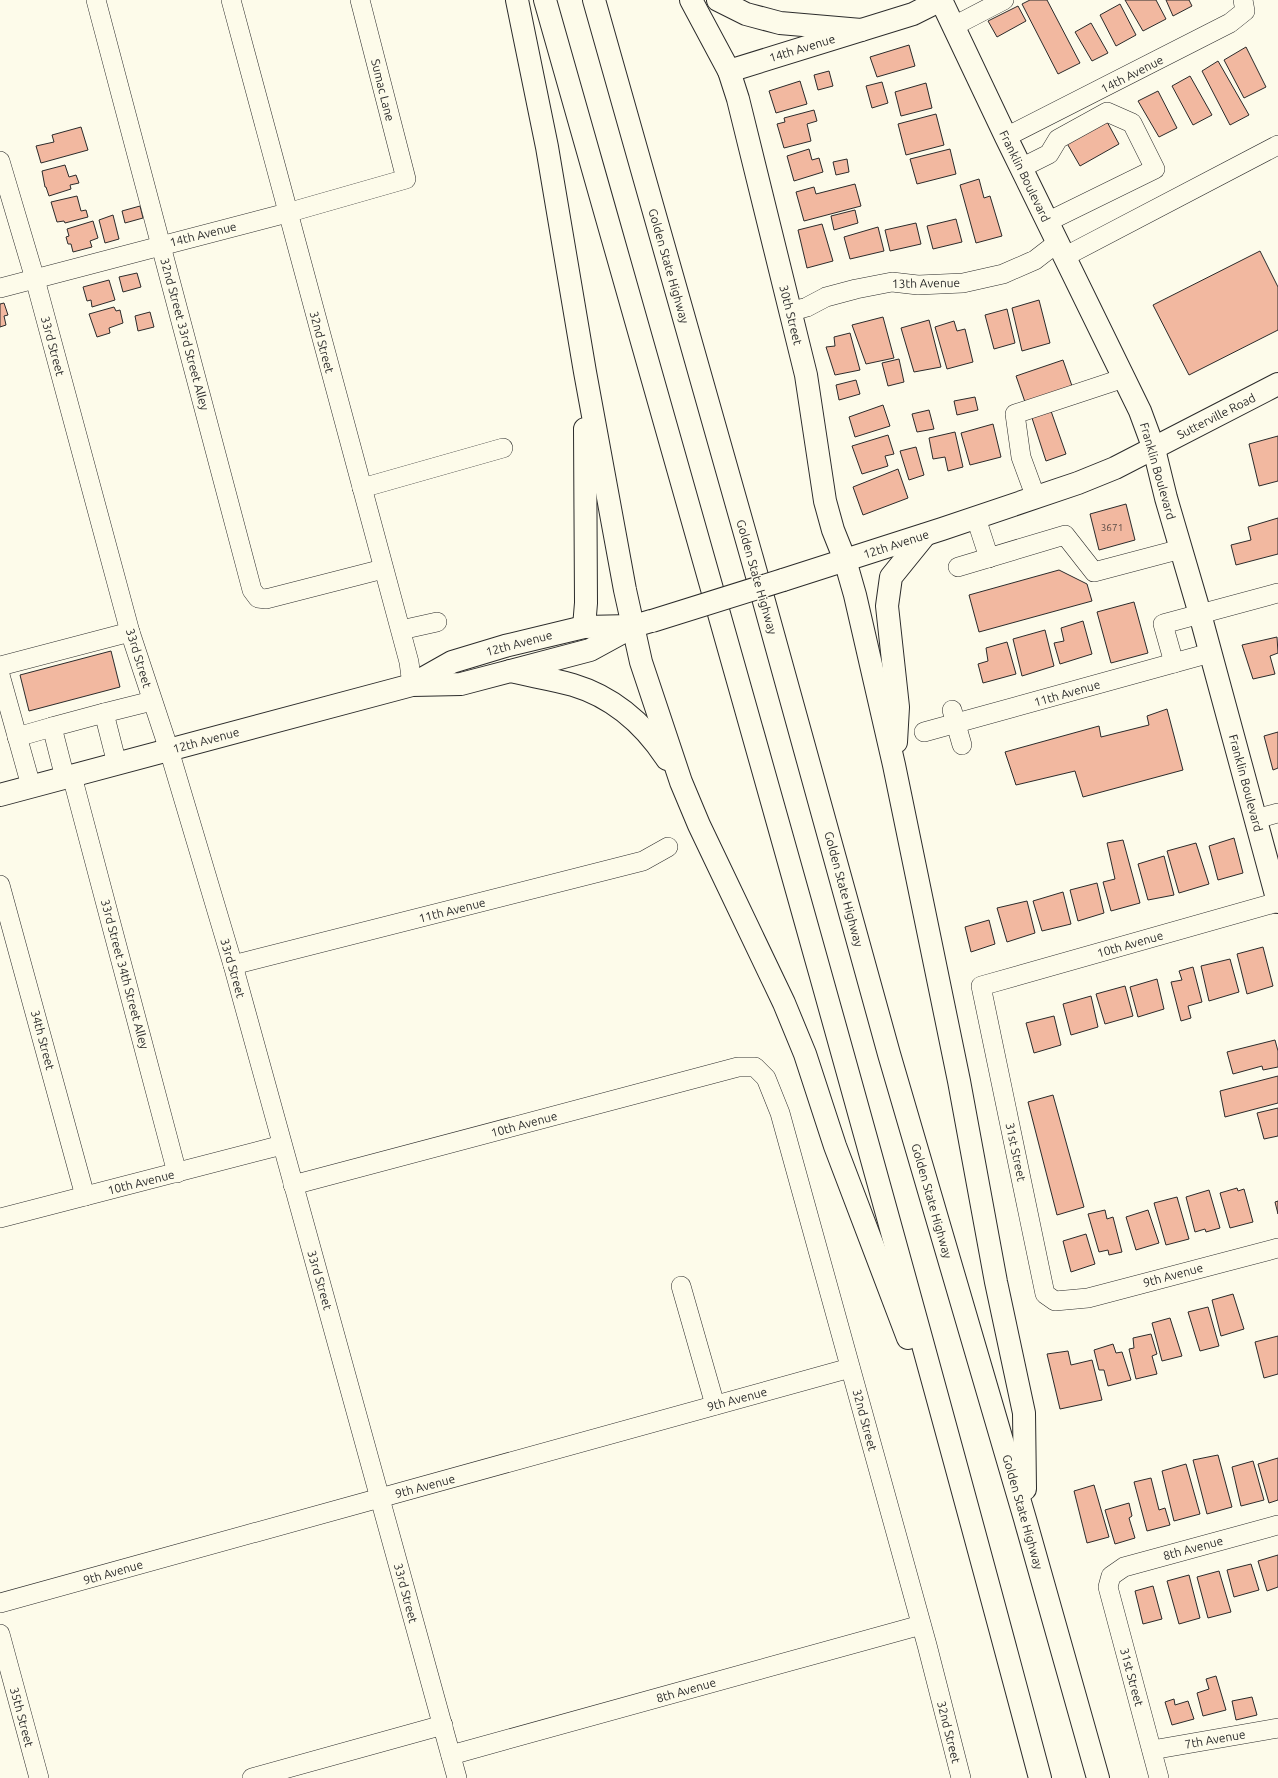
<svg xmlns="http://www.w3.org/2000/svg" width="1278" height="1778" font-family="Ubuntu,sans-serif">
  <rect width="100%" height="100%" fill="#fdfbea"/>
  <g fill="#f2b8a0" stroke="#2b2b2b">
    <path d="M1030,0H1047L1080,63L1058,74L1022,4Z"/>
    <path d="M1125,0H1156L1166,19L1143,31Z"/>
    <path d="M1166,0H1189L1192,6L1173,16Z"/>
    <path d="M1120,4L1136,35L1116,46L1100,15Z"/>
    <path d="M1018,6L1026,21L997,37L988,21Z"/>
    <path d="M1091,23L1108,53L1092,61L1075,32Z"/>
    <path d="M909,45L915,66L877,77L870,57Z"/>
    <path d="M1246,47L1266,87L1244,98L1224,60Z"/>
    <path d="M1218,61L1249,115L1230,125L1202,71Z"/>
    <path d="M829,71L833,86L818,90L814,75Z"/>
    <path d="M1190,76L1212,115L1193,125L1172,86Z"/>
    <path d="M800,81L807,104L776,113L769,91Z"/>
    <path d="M882,82L888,103L872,108L866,86Z"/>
    <path d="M926,83L932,108L901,116L895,92Z"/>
    <path d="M1158,91L1177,128L1159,137L1138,101Z"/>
    <path d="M814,110L817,121L807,124L811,141L784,148L777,124L785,122L784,118Z"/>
    <path d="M936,114L944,145L906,155L898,124Z"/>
    <path d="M1105,118L1119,144L1080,166L1065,140Z"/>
    <path d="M81,127L88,150L41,163L36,146L54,142L52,135Z"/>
    <path d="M809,149L812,160L819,158L823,172L794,181L787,156Z"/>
    <path d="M950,149L956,174L917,184L910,159Z"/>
    <path d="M847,159L849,172L836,175L833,162Z"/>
    <path d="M65,165L69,177L76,175L79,183L70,185L71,189L49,196L46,187H45L42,171Z"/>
    <path d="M979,179L984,198L990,196L1002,236L976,243L960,185Z"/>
    <path d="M855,184L861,206L804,221L796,192L814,187L816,194Z"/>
    <path d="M77,196L81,211L86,210L88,217L65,223L64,221L57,222L51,202Z"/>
    <path d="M140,206L143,218L125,223L122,211Z"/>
    <path d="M855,210L858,223L834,230L831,216Z"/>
    <path d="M113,215L119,239L105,243L99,220Z"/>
    <path d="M956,219L962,242L933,249L927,226Z"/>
    <path d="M93,221L98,238L90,241L92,247L73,252L71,244H68L66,237L69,236L67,229Z"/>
    <path d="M916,223L921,244L890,251L885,230Z"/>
    <path d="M822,224L833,261L807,268L798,230Z"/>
    <path d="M878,227L884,251L850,259L844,237Z"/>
    <path d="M1260,251L1278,287V330L1189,375L1153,305Z"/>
    <path d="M137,273L141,287L123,292L119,277Z"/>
    <path d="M109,280L115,300L92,307L91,300L87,301L83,287Z"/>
    <path d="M1039,300L1050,343L1022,351L1012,308Z"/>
    <path d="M4,303L8,315L4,316L6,325L0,327V304Z"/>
    <path d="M114,307L116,311L120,310L123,323L109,328L110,333L97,337L89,314Z"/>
    <path d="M1007,309L1015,343L994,349L985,315Z"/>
    <path d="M150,312L154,327L138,331L135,316Z"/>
    <path d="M883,317L894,358L866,364L852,325Z"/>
    <path d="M929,320L941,367L914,372L901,328Z"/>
    <path d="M954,321L957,331L965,329L973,362L947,369L935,327Z"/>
    <path d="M850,333L860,370L835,375L826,347L835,346L834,337Z"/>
    <path d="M899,359L904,382L888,386L882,363Z"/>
    <path d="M1063,360L1072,386L1025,402L1016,376Z"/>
    <path d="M856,380L860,394L839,400L836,385Z"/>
    <path d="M975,397L978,410L957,415L954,401Z"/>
    <path d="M883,405L890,426L855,437L849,417Z"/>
    <path d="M929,410L934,429L917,432L912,414Z"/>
    <path d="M1051,411L1066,454L1046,461L1032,418Z"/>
    <path d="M993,424L1001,457L970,465L961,433Z"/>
    <path d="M955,432L963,467L948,471L945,457L933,459L929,438Z"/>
    <path d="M888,435L894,454L885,456L888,466L862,474L852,446Z"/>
    <path d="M1278,436V481L1259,486L1249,444Z"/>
    <path d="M916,447L924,475L909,480L900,451Z"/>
    <path d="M898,469L908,498L863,515L853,487Z"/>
    <path d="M1126,504L1135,540L1099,550L1090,514Z"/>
    <path d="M1278,518V554L1236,565L1231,545L1251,540L1248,527Z"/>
    <path d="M1059,570L1087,584L1092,601L979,632L969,595Z"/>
    <path d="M1134,602L1148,653L1111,663L1097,612Z"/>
    <path d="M1083,621L1092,654L1060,664L1054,643L1064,641L1061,628Z"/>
    <path d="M1045,630L1054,666L1022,676L1013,639Z"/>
    <path d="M1277,637L1278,653L1270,656L1275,674L1253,679L1242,645Z"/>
    <path d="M1007,642L1016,674L983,683L978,664L988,661L986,648Z"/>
    <path d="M111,651L120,687L29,711L20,675Z"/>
    <path d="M1167,709L1183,770L1083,797L1075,771L1016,785L1005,752L1099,726L1101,737L1149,725L1147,716Z"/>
    <path d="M1278,732V768L1273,770L1264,736Z"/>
    <path d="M1234,838L1243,873L1218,880L1209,846Z"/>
    <path d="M1123,840L1140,903L1111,911L1103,882L1115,879L1107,843Z"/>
    <path d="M1196,843L1209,884L1179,893L1167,851Z"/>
    <path d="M1164,856L1174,895L1148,900L1138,864Z"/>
    <path d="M1097,883L1104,913L1078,921L1070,890Z"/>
    <path d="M1063,892L1071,924L1042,931L1033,901Z"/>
    <path d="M1027,901L1035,933L1007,942L997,908Z"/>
    <path d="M989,920L995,944L971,952L965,927Z"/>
    <path d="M1263,947L1273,986L1247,994L1237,954Z"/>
    <path d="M1230,959L1239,992L1209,1001L1201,966Z"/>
    <path d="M1193,967L1202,1002L1188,1006L1191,1018L1181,1021L1171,982L1182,980L1179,971Z"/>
    <path d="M1157,979L1164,1009L1138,1017L1130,987Z"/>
    <path d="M1125,986L1133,1016L1105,1024L1096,994Z"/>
    <path d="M1091,996L1098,1027L1071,1035L1063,1004Z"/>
    <path d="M1054,1016L1061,1045L1034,1053L1026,1023Z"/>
    <path d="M1275,1040L1278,1051V1067L1263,1070L1262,1066L1233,1074L1227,1052Z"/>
    <path d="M1278,1076V1103L1225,1117L1220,1091Z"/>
    <path d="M1053,1095L1084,1207L1057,1215L1028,1102Z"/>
    <path d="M1278,1108V1136L1264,1139L1257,1113Z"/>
    <path d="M1237,1188L1238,1191L1244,1189L1253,1222L1230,1228L1220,1193Z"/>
    <path d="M1209,1190L1220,1228L1206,1232L1205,1229L1195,1232L1186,1197Z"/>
    <path d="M1177,1197L1189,1239L1166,1245L1154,1203Z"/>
    <path d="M1278,1201V1214L1275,1202Z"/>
    <path d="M1105,1210L1107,1219L1113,1217L1122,1252L1109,1255L1108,1250L1099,1252L1088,1214Z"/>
    <path d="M1148,1210L1159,1243L1136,1250L1126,1217Z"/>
    <path d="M1086,1234L1095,1264L1071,1272L1063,1241Z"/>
    <path d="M1233,1294L1244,1329L1221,1336L1212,1300Z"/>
    <path d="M1208,1307L1219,1346L1200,1351L1188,1312Z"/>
    <path d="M1170,1318L1182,1356L1162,1361L1152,1323Z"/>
    <path d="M1151,1334L1157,1354L1152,1356L1157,1374L1136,1379L1129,1349L1134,1348L1133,1338Z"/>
    <path d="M1278,1336V1374L1264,1378L1255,1342Z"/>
    <path d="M1113,1344L1116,1353L1122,1352L1131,1380L1108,1386L1104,1370H1099L1094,1350Z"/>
    <path d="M1068,1351L1071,1365L1092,1360L1102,1400L1060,1409L1047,1354Z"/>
    <path d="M1218,1455L1232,1507L1207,1514L1193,1460Z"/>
    <path d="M1278,1458V1500L1269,1503L1258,1464Z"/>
    <path d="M1253,1461L1264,1500L1241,1506L1232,1467Z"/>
    <path d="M1186,1464L1200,1514L1174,1521L1162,1471Z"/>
    <path d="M1151,1478L1159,1510L1165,1508L1170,1525L1147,1531L1134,1482Z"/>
    <path d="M1094,1485L1109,1537L1087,1543L1074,1491Z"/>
    <path d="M1129,1503L1132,1516L1129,1518L1135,1538L1115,1544L1105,1510Z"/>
    <path d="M1278,1555V1587L1267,1591L1258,1561Z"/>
    <path d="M1251,1564L1259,1590L1234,1597L1227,1570Z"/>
    <path d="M1219,1571L1231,1612L1208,1618L1197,1577Z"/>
    <path d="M1189,1575L1200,1618L1179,1624L1167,1581Z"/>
    <path d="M1153,1586L1162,1619L1143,1624L1135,1591Z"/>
    <path d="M1216,1676L1226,1710L1203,1716L1197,1693L1209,1689L1206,1679Z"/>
    <path d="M1252,1697L1257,1715L1236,1720L1232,1701Z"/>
    <path d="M1174,1699L1175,1705L1188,1701L1194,1719L1172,1725L1165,1702Z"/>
  </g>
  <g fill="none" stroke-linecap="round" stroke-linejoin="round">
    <g stroke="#2b2b2b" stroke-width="20">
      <g id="minor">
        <path d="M96,0L252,590L258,598L266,599L383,569"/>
        <path d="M231,0L409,662L412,685"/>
        <path d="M954,26L1004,0"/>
        <path d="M1006,137L1230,23L1245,11L1243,0"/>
        <path d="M0,161L35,279L130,632L169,750L233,965L457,1778"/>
        <path d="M1021,168L1049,154L1058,139L1107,112L1132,123L1155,169L1047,222"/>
        <path d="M1064,257L1278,145"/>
        <path d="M0,288L287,213L406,179L360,0"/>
        <path d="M790,312L807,307L826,297L856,289L892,282L918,285L963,283L1003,274L1035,260L1057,243"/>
        <path d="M362,488L503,448"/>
        <path d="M1036,498L1021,457L1015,414L1124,378"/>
        <path d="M976,518L989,558"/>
        <path d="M958,567L1065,535L1094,572L1181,549"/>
        <path d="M401,630L437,622"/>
        <path d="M1174,663L1163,624L1278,593"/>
        <path d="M0,666L130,632"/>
        <path d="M0,675L31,786"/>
        <path d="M952,710L962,745"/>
        <path d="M104,713L152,701"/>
        <path d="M924,732L1210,653"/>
        <path d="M17,737L52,727"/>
        <path d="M72,776L177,1173"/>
        <path d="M65,778L52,727L104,713L117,764"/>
        <path d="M1255,819L1278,813"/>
        <path d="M0,885L85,1196"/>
        <path d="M1278,902L981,986L1045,1294L1055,1301L1088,1298L1278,1248"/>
        <path d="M233,965L643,861L668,847"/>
        <path d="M293,1185L738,1067H755L766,1078L780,1113L927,1645L961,1778"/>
        <path d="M0,1218L282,1145"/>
        <path d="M681,1286L715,1405"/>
        <path d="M0,1603L850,1368"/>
        <path d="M0,1634L39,1778"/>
        <path d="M1152,1750L1278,1728"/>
        <path d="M451,1755L921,1625"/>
        <path d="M252,1778L443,1725"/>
        <path d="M1159,1778L1108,1587L1111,1576L1124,1567L1278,1525"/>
      </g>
    </g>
    <g stroke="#2b2b2b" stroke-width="24">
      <g id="major">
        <path d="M941,0L1006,137L1140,411L1154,449L1166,498L1200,614L1278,902"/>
        <path d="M845,560L833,530L825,501L806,375L738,99L729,71L913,14L941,0"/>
        <path d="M783,580L942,529L1078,483L1115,468L1278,384"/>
        <path d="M413,684L452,662L505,646L584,627L632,626"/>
        <path d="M0,795L412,685L461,684L590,650L634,626L651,621"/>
      </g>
    </g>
    <g stroke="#2b2b2b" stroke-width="24">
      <g id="highway">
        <path d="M517,0L547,147L585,372L625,590L641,662L681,782L699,825L784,1003L805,1054L835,1146L908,1338"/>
        <path d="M545,0C713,592 882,1183 1040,1778"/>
        <path d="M594,0L757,576L889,1054L1025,1519L1098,1778"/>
        <path d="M691,0L729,71"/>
        <path d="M718,0L746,14L780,23L861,30"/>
        <path d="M845,560L855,595L894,765L959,1081L996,1282L1024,1413L1025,1489"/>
        <path d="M584,627L586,603L585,429"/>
        <path d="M510,671C531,676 552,679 573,685C613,697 644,724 667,759"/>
        <path d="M896,742L898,707L887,606L891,577L925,535"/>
      </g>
    </g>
    <use href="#minor" stroke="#fdfbea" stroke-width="19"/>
    <use href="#major" stroke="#fdfbea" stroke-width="22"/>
    <use href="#highway" stroke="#fdfbea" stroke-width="22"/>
    <g stroke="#2b2b2b" stroke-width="24" stroke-linecap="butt">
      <path id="major-bridge" d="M652,621L783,580"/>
    </g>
    <use href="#major-bridge" stroke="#fdfbea" stroke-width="22"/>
  </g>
  <g text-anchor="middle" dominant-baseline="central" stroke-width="3" stroke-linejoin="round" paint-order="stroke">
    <g font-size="10" fill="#5d4e48">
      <text x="1112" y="527">3671</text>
    </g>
    <g font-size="12" fill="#2b2b2b" stroke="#fdfbea">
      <text transform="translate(802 48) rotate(-17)">14th Avenue</text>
      <text transform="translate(1132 74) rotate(-27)">14th Avenue</text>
      <text transform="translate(383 90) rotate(76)">Sumac Lane</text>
      <text transform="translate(1025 176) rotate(64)">Franklin Boulevard</text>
      <text transform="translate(203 234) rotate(-14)">14th Avenue</text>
      <text transform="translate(669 266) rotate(74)">Golden State Highway</text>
      <text transform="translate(926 283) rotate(-1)">13th Avenue</text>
      <text transform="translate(791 315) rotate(76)">30th Street</text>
      <text transform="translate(185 334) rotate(75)">32nd Street 33rd Street Alley</text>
      <text transform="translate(322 342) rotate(75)">32nd Street</text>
      <text transform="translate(53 346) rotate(75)">33rd Street</text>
      <text transform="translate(1216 416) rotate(-27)">Sutterville Road</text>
      <text transform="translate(1158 471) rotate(74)">Franklin Boulevard</text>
      <text transform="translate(896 544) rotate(-18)">12th Avenue</text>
      <text transform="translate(757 577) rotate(74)">Golden State Highway</text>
      <text transform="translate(519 643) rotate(-15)">12th Avenue</text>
      <text transform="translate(139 658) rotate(73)">33rd Street</text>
      <text transform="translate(1067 693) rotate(-16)">11th Avenue</text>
      <text transform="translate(206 740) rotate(-15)">12th Avenue</text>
      <text transform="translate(1246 783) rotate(75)">Franklin Boulevard</text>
      <text transform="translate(844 889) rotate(75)">Golden State Highway</text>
      <text transform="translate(452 910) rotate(-14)">11th Avenue</text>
      <text transform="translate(1130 944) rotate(-16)">10th Avenue</text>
      <text transform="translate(233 968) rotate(74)">33rd Street</text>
      <text transform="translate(125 974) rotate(75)">33rd Street 34th Street Alley</text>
      <text transform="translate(43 1040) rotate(75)">34th Street</text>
      <text transform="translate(524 1124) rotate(-15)">10th Avenue</text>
      <text transform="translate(1016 1152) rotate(78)">31st Street</text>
      <text transform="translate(141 1182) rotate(-14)">10th Avenue</text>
      <text transform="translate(932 1201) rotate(74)">Golden State Highway</text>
      <text transform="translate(1173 1275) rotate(-15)">9th Avenue</text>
      <text transform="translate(320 1280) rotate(74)">33rd Street</text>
      <text transform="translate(737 1399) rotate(-15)">9th Avenue</text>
      <text transform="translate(865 1420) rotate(75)">32nd Street</text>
      <text transform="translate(425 1486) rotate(-15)">9th Avenue</text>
      <text transform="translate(1023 1512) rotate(74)">Golden State Highway</text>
      <text transform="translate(1193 1548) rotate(-15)">8th Avenue</text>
      <text transform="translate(113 1572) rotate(-16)">9th Avenue</text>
      <text transform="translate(406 1593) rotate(75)">33rd Street</text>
      <text transform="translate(1132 1677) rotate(75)">31st Street</text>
      <text transform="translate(686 1690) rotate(-16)">8th Avenue</text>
      <text transform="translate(22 1717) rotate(75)">35th Street</text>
      <text transform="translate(949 1732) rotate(76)">32nd Street</text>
      <text transform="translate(1215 1739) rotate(-10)">7th Avenue</text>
    </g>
  </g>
</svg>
